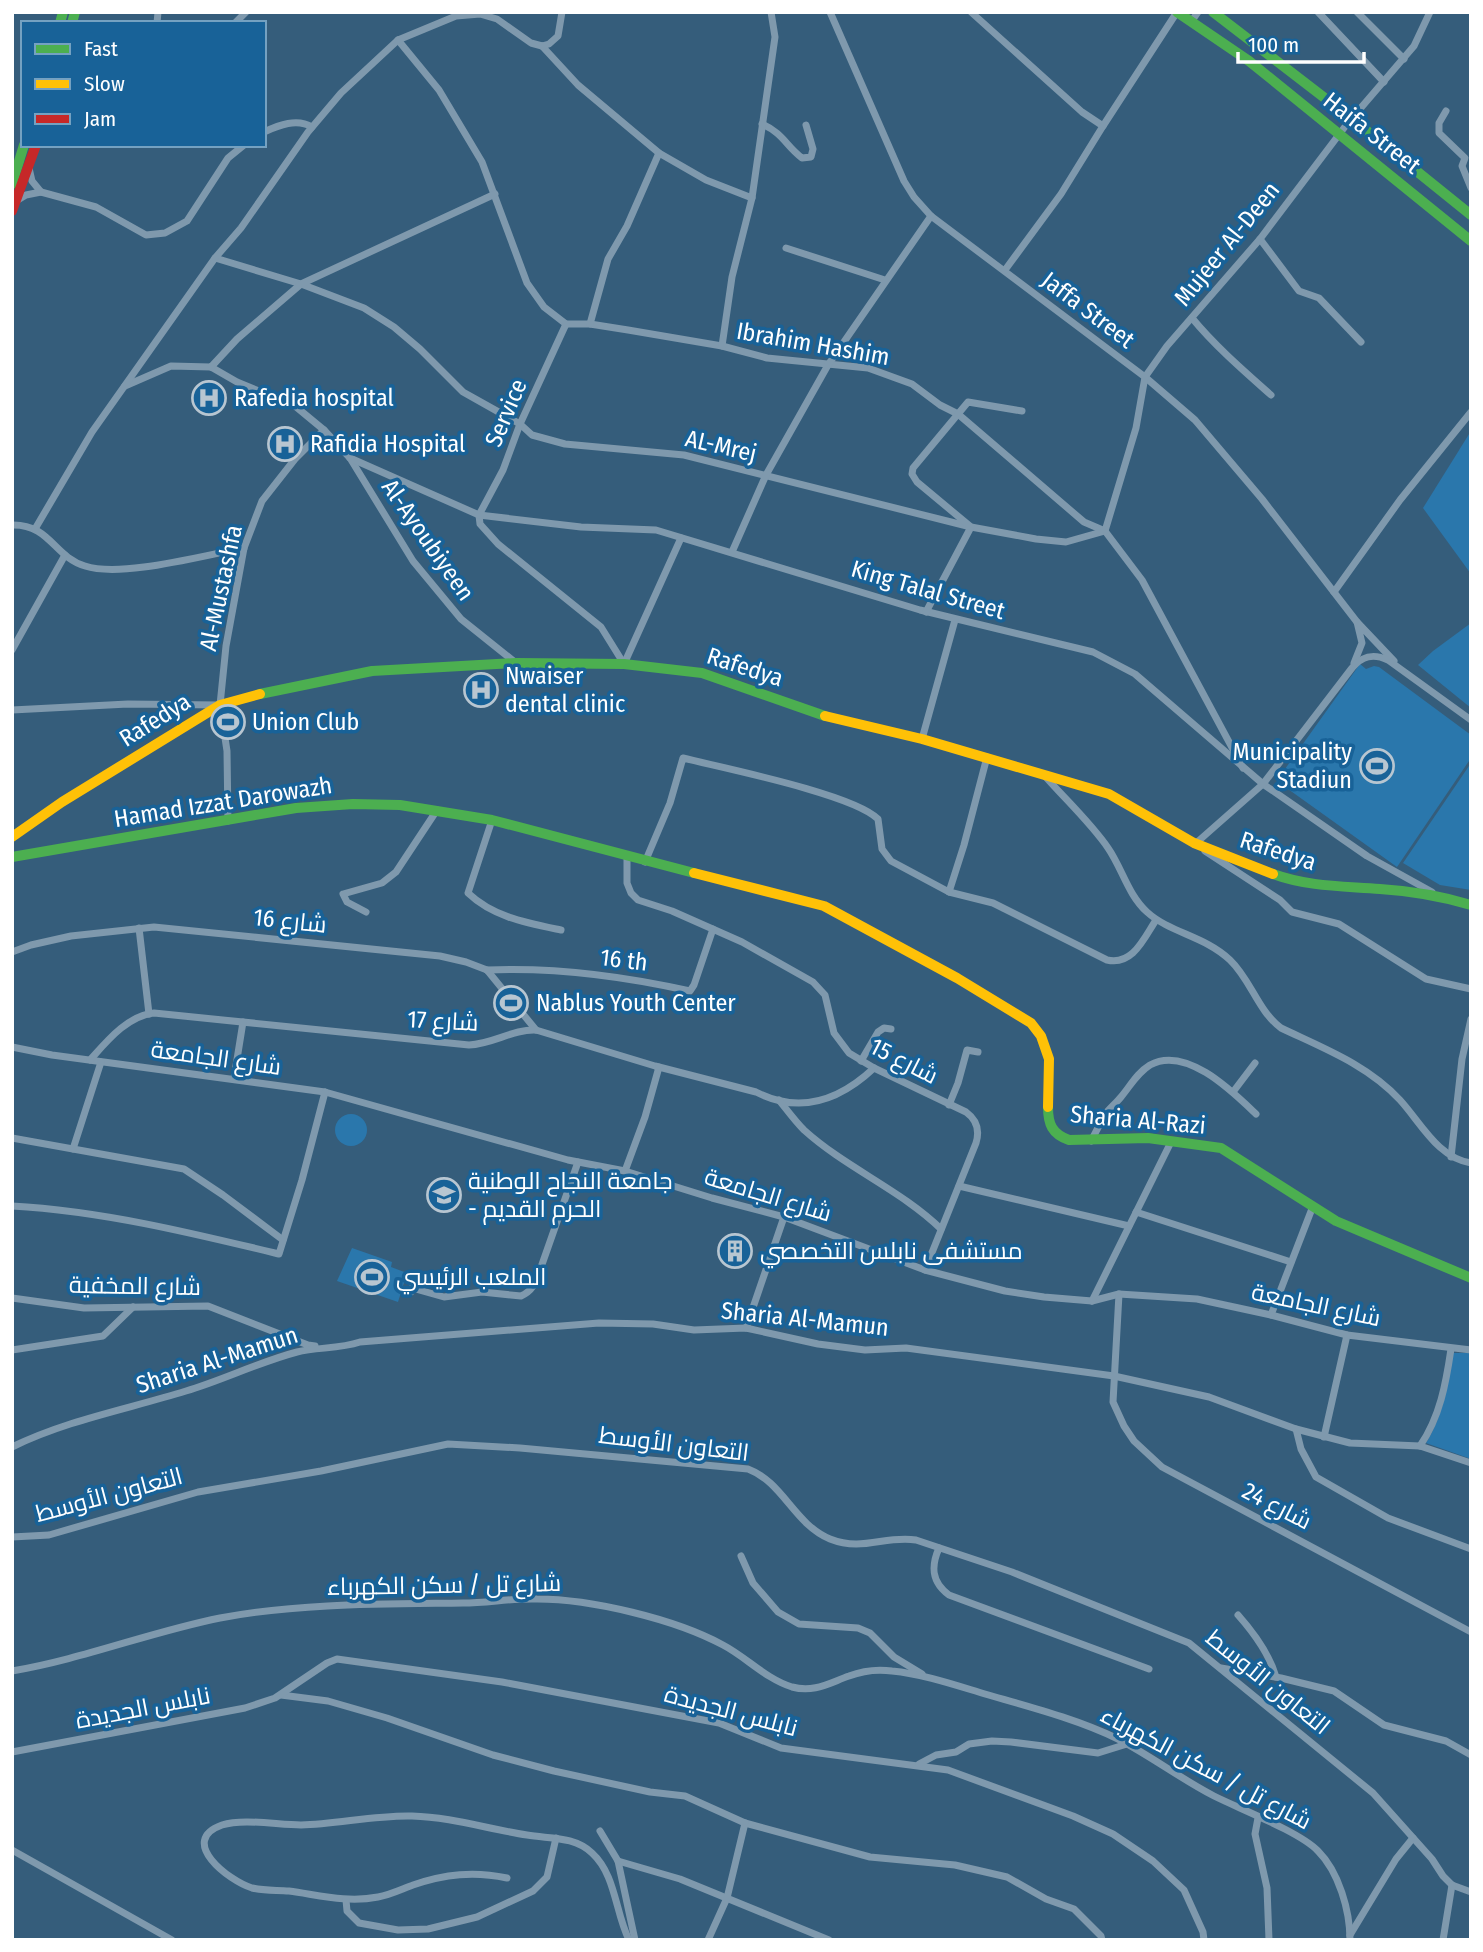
<svg xmlns="http://www.w3.org/2000/svg" width="1483" height="1952" font-family="'Fira Sans Condensed',Cairo,sans-serif">
  <rect width="100%" height="100%" fill="#355d7b"/>
  <g fill="#2a77ac">
    <path d="M1471,431V574L1423,508Z"/>
    <path d="M1471,623V708L1418,665L1433,651Z"/>
    <path d="M1360,664L1366,669L1374,666L1379,667L1471,735V758L1397,867L1281,784L1280,776Z"/>
    <path d="M1471,763V890L1440,885L1403,863Z"/>
    <circle cx="351" cy="1130" r="16"/>
    <path d="M352,1248L392,1262L391,1267L407,1273L398,1302L337,1281Z"/>
    <path d="M1453,1353H1471V1459L1426,1443C1443,1416 1448,1384 1453,1353Z"/>
  </g>
  <g fill="none" stroke-linecap="round" stroke-linejoin="round">
    <g stroke="#7f99ad" stroke-width="7">
      <path d="M830,12L904,181L914,197L931,216L1145,377L1195,420L1262,499L1357,622"/>
      <path d="M971,12L1082,112L1103,126L1061,194L1005,270"/>
      <path d="M1318,12L1384,82"/>
      <path d="M1357,12L1404,59"/>
      <path d="M236,22L246,12"/>
      <path d="M1191,22L1198,12"/>
      <path d="M157,23L158,12"/>
      <path d="M398,40L439,90L482,162L527,283L544,307L566,324H590L628,330L722,346L767,358L868,368L912,384L940,405L958,414L1084,522L1105,531L1142,580L1243,768"/>
      <path d="M542,46L578,85L659,153L706,180L752,198"/>
      <path d="M1446,111L1439,123V133L1465,158L1462,166L1471,188"/>
      <path d="M762,124C784,134 785,145 802,158L811,157L813,149L806,125"/>
      <path d="M1103,126L1177,12"/>
      <path d="M264,132C279,125 297,118 312,127"/>
      <path d="M29,168L32,181L41,192"/>
      <path d="M16,201L26,195L41,192L96,207L146,235L165,233L187,221L228,158L244,145"/>
      <path d="M1260,239L1299,291L1319,298L1361,342"/>
      <path d="M786,248L885,280"/>
      <path d="M215,258L301,284L364,308L394,327L420,349L463,392L520,424L532,435L565,444L684,455L971,527L1036,539L1066,542L1105,531L1136,428L1145,377L1167,346L1260,239L1347,124L1414,46L1430,12"/>
      <path d="M1192,318C1215,346 1244,371 1271,395"/>
      <path d="M566,324L520,424L503,470L479,515L480,524L498,544L601,627L624,664"/>
      <path d="M590,324L608,259L627,226L659,153"/>
      <path d="M722,346L732,277L752,198L775,37L771,12"/>
      <path d="M211,367L237,382L295,406L324,430L350,458L413,561L461,619L516,663"/>
      <path d="M211,367L237,339L301,284L495,194"/>
      <path d="M125,386L171,366L211,367"/>
      <path d="M350,458L479,515L581,527L656,530L920,610L1093,652L1135,674L1263,784L1367,856L1432,892"/>
      <path d="M12,525C50,524 54,557 85,566C122,578 204,555 244,548"/>
      <path d="M35,529L92,432L215,258L241,228L308,132L341,93L398,40L456,16L480,14L497,19L531,43L542,46L549,44L558,36L562,12"/>
      <path d="M732,552L766,475L828,365L931,216"/>
      <path d="M1334,592L1400,500L1471,412"/>
      <path d="M926,612L971,527L917,482L912,474L913,468L968,402L1022,411"/>
      <path d="M12,650L65,555"/>
      <path d="M1354,663L1362,643L1357,622L1394,661"/>
      <path d="M624,664L681,538"/>
      <path d="M12,710L128,704L219,705"/>
      <path d="M922,739L955,620"/>
      <path d="M1044,775C1064,798 1091,823 1108,848C1122,868 1128,895 1147,912C1170,933 1205,936 1230,960C1251,980 1258,1011 1281,1028C1323,1048 1368,1065 1400,1100C1421,1123 1438,1158 1471,1163"/>
      <path d="M492,820L468,893C493,917 527,923 561,930"/>
      <path d="M228,821L227,751L220,705L226,646L244,548L262,501L295,459L324,430"/>
      <path d="M1195,844L1263,784L1352,668C1362,656 1373,653 1388,660L1471,720"/>
      <path d="M1205,851L1280,900L1292,912L1339,924L1426,979L1471,989"/>
      <path d="M627,856V883L631,893L638,900L672,911L742,942L813,982L825,995L834,1033L849,1053L874,1068L966,1112C977,1120 980,1130 976,1143L925,1270"/>
      <path d="M645,862L670,803L683,758C723,768 853,794 878,819L882,849L891,861L949,892L993,903L1107,960C1133,966 1144,938 1156,920"/>
      <path d="M949,892L964,845L987,757"/>
      <path d="M366,912L347,902L343,894L382,883L396,872L437,810"/>
      <path d="M139,928L149,1014"/>
      <path d="M12,952L31,945L71,936L154,927L440,956L466,962L487,970L536,1030"/>
      <path d="M487,970C556,967 623,976 690,991L694,985L713,929"/>
      <path d="M12,1047L52,1055L325,1092L568,1160L625,1171L712,1198L784,1217L925,1270L1005,1291L1044,1297L1092,1301L1119,1294L1197,1299L1271,1315L1347,1335L1471,1350"/>
      <path d="M90,1060C107,1041 127,1016 154,1013L469,1045C493,1044 513,1029 536,1030L655,1066L756,1092C801,1115 840,1100 874,1068"/>
      <path d="M861,1061L878,1032L884,1028L891,1029"/>
      <path d="M234,1078L243,1022"/>
      <path d="M1233,1092L1255,1063"/>
      <path d="M779,1100C787,1110 795,1121 804,1130C846,1168 901,1190 941,1229"/>
      <path d="M949,1105L958,1083L967,1050L978,1052"/>
      <path d="M12,1138L184,1169L223,1195L283,1240"/>
      <path d="M1091,1141C1096,1132 1101,1121 1107,1112C1111,1107 1117,1102 1121,1097C1131,1085 1137,1073 1150,1065C1186,1045 1233,1092 1256,1114"/>
      <path d="M73,1149L101,1062"/>
      <path d="M1451,1157L1462,1059L1471,1019"/>
      <path d="M625,1171L645,1117L659,1067"/>
      <path d="M959,1186L1129,1226"/>
      <path d="M12,1206C102,1211 192,1233 279,1254L302,1180L325,1092"/>
      <path d="M1136,1212L1291,1262"/>
      <path d="M411,1292L412,1288L444,1297L482,1292L521,1296C532,1291 535,1284 539,1273L578,1162"/>
      <path d="M1119,1294L1113,1402L1124,1426L1134,1441L1162,1467L1471,1632"/>
      <path d="M12,1298L84,1308L208,1306L308,1345L315,1346"/>
      <path d="M1092,1301L1171,1142"/>
      <path d="M1271,1315L1313,1206"/>
      <path d="M746,1328L784,1217"/>
      <path d="M12,1350L103,1336L133,1307"/>
      <path d="M1296,1429L1301,1449L1316,1477L1388,1518L1471,1549"/>
      <path d="M1324,1437L1347,1335"/>
      <path d="M1420,1446C1440,1417 1446,1383 1451,1349"/>
      <path d="M12,1447C67,1420 128,1409 186,1391C223,1380 259,1362 297,1352C318,1347 339,1349 360,1342L599,1323L653,1324L694,1330L746,1328L818,1344L865,1350L906,1348L1114,1376L1209,1397L1296,1429L1350,1443L1420,1446L1471,1463"/>
      <path d="M12,1537L49,1535L198,1492L321,1471L448,1444L520,1448L748,1469C783,1482 794,1524 830,1539C863,1552 885,1535 916,1540L1012,1572L1189,1643L1373,1793L1432,1859L1443,1876L1452,1885L1471,1892"/>
      <path d="M939,1548C931,1566 931,1582 949,1595L1149,1669"/>
      <path d="M741,1556L753,1583L778,1612L799,1624L858,1628L870,1633L894,1657L922,1674"/>
      <path d="M1238,1615C1254,1633 1269,1653 1276,1677"/>
      <path d="M1221,1668L1281,1678L1334,1691L1384,1725L1446,1741L1471,1755"/>
      <path d="M12,1671C83,1659 150,1632 220,1618C300,1603 382,1604 463,1603C488,1603 512,1598 537,1599C591,1599 675,1619 723,1645C746,1657 766,1679 792,1687C814,1693 829,1683 849,1676C862,1671 877,1669 892,1671C923,1674 955,1685 985,1694C1030,1707 1077,1719 1118,1739C1151,1756 1181,1779 1214,1796C1240,1809 1300,1832 1318,1851C1339,1872 1350,1911 1350,1940"/>
      <path d="M281,1695L328,1701L387,1718L493,1755L554,1771L650,1792L685,1796L745,1823L870,1857L955,1865L1007,1877L1046,1899L1074,1909L1101,1936L1102,1940"/>
      <path d="M12,1752L245,1708L275,1698L327,1663L337,1659L502,1682L719,1723L781,1748L948,1770L1073,1816L1113,1834L1153,1861L1184,1890L1203,1932L1204,1940"/>
      <path d="M919,1764L936,1755L956,1752L969,1744L992,1741L1011,1742L1098,1753L1127,1744"/>
      <path d="M1258,1818L1255,1834L1267,1888L1269,1940"/>
      <path d="M600,1831L618,1861L635,1940"/>
      <path d="M12,1850L172,1940"/>
      <path d="M618,1861L680,1879L829,1940"/>
      <path d="M507,1878C474,1871 445,1874 413,1885C402,1889 390,1895 378,1897C347,1903 319,1895 289,1891C276,1890 264,1891 252,1888C229,1881 177,1841 222,1825C243,1818 278,1825 301,1825C338,1824 375,1815 412,1816C451,1817 488,1829 527,1835C550,1839 574,1836 592,1853C616,1875 615,1912 629,1940"/>
      <path d="M346,1900L347,1911L359,1923L398,1930L428,1929L477,1917L533,1891L547,1877L556,1838"/>
      <path d="M1350,1935L1396,1859L1413,1838"/>
      <path d="M708,1940L727,1898L745,1823"/>
      <path d="M1443,1940L1452,1885"/>
    </g>
    <g stroke="#4caf50" stroke-width="10">
      <path d="M1177,12L1249,61L1471,241"/>
      <path d="M1213,12L1352,119L1471,215"/>
      <path d="M60,23L63,12"/>
      <path d="M72,23L75,12"/>
      <path d="M12,184L24,145"/>
      <path d="M260,694L372,671L516,663L624,664L702,673L825,716"/>
      <path d="M12,857L296,808L353,804L400,805L492,820L694,873"/>
      <path d="M1273,874C1309,887 1343,886 1380,889C1412,891 1441,896 1471,905"/>
      <path d="M1048,1107C1048,1124 1052,1134 1069,1140L1148,1138L1221,1148L1336,1221L1471,1278"/>
    </g>
    <g stroke="#ffc107" stroke-width="10">
      <path d="M825,716L922,739L1109,794L1194,843L1273,874"/>
      <path d="M12,837L62,802L220,705L260,694"/>
      <path d="M694,873L824,906L957,978L1031,1023L1041,1036L1049,1059L1048,1107"/>
    </g>
    <path stroke="#c62828" stroke-width="10" d="M12,211L36,145"/>
  </g>
  <defs>
    <g id="hospital-ring" transform="scale(1.75)"><circle r="9.5" fill="#186298" stroke="#b8c6d1" stroke-width="1.5"/><path d="M-5-5h3v3.5h4V-5h3V5h-3V1.5h-4V5h-3Z" fill="#b8c6d1"/></g>
    <g id="stadium-ring" transform="scale(1.75)"><circle r="9.5" fill="#186298" stroke="#b8c6d1" stroke-width="1.5"/><path d="M0-5a6.5 5 0 1 0 0 10a6.5 5 0 1 0 0-10ZM-3.5-1.8h7v3.6h-7Z" fill="#b8c6d1"/></g>
    <g id="university-ring" transform="scale(1.75)"><circle r="9.5" fill="#186298" stroke="#b8c6d1" stroke-width="1.5"/><path d="M0-5L7-2L0 1L-7-2ZM-4 1L0 2.5L4 1V4Q0 6-4 4Z" fill="#b8c6d1"/></g>
    <g id="building-ring" transform="scale(1.75)"><circle r="9.5" fill="#186298" stroke="#b8c6d1" stroke-width="1.5"/><path d="M-4-6H4V6H1V3H-1V6H-4ZM-2.5-4.3h1.7v1.8h-1.7ZM.8-4.3h1.7v1.8H.8ZM-2.5-1h1.7V.8h-1.7ZM.8-1h1.7V.8H.8Z" fill="#b8c6d1"/></g>
  </defs>
  <g fill-rule="evenodd">
    <use href="#hospital-ring" x="209" y="398"/>
    <use href="#hospital-ring" x="285" y="444"/>
    <use href="#hospital-ring" x="481" y="690"/>
    <use href="#stadium-ring" x="228" y="722"/>
    <use href="#stadium-ring" x="1377" y="766"/>
    <use href="#stadium-ring" x="511" y="1003"/>
    <use href="#university-ring" x="444" y="1195"/>
    <use href="#building-ring" x="735" y="1251"/>
    <use href="#stadium-ring" x="372" y="1277"/>
  </g>
  <g text-anchor="middle" dominant-baseline="central" stroke-width="7" stroke-linejoin="round" paint-order="stroke">
    <g font-size="24" fill="#fff" stroke="#186298">
      <text transform="translate(1372 133) rotate(38)">Haifa Street</text>
      <text transform="translate(1227 244) rotate(-51)">Mujeer Al-Deen</text>
      <text transform="translate(1088 310) rotate(37)">Jaffa Street</text>
      <text transform="translate(813 344) rotate(10)">Ibrahim Hashim</text>
      <text transform="translate(506 413) rotate(-67)">Service</text>
      <text transform="translate(721 446) rotate(13)">AL-Mrej</text>
      <text transform="translate(428 540) rotate(55)">Al-Ayoubiyeen</text>
      <text transform="translate(221 588) rotate(-78)">Al-Mustashfa</text>
      <text transform="translate(928 590) rotate(16)">King Talal Street</text>
      <text transform="translate(745 667) rotate(18)">Rafedya</text>
      <text transform="translate(155 720) rotate(-32)">Rafedya</text>
      <text transform="translate(223 802) rotate(-9)">Hamad Izzat Darowazh</text>
      <text transform="translate(1278 851) rotate(18)">Rafedya</text>
      <text transform="translate(290 921) rotate(6)">شارع 16</text>
      <text transform="translate(624 960) rotate(7)">16 th</text>
      <text transform="translate(443 1021) rotate(3)">شارع 17</text>
      <text transform="translate(216 1058) rotate(8)">شارع الجامعة</text>
      <text transform="translate(904 1061) rotate(27)">شارع 15</text>
      <text transform="translate(1138 1120) rotate(5)">Sharia Al-Razi</text>
      <text transform="translate(768 1195) rotate(17)">شارع الجامعة</text>
      <text transform="translate(135 1286) rotate(1)">شارع المخفية</text>
      <text transform="translate(1316 1305) rotate(12)">شارع الجامعة</text>
      <text transform="translate(805 1319) rotate(6)">Sharia Al-Mamun</text>
      <text transform="translate(217 1360) rotate(-18)">Sharia Al-Mamun</text>
      <text transform="translate(674 1444) rotate(7)">التعاون الأوسط</text>
      <text transform="translate(109 1495) rotate(-15)">التعاون الأوسط</text>
      <text transform="translate(1277 1506) rotate(27)">شارع 24</text>
      <text transform="translate(444 1585) rotate(-1)">شارع تل / سكن الكهرباء</text>
      <text transform="translate(1268 1682) rotate(39)">التعاون الأوسط</text>
      <text transform="translate(143 1708) rotate(-11)">نابلس الجديدة</text>
      <text transform="translate(731 1711) rotate(15)">نابلس الجديدة</text>
      <text transform="translate(1206 1768) rotate(28)">شارع تل / سكن الكهرباء</text>
    </g>
    <g font-size="24" fill="#fff" stroke="#186298" text-anchor="start">
      <text x="234" y="398">Rafedia hospital</text>
      <text x="310" y="444">Rafidia Hospital</text>
      <text x="505" y="676">Nwaiser<tspan x="505" dy="28">dental clinic</tspan></text>
      <text x="252" y="722">Union Club</text>
      <text x="1352" y="752" text-anchor="end">Municipality<tspan x="1352" dy="28">Stadiun</tspan></text>
      <text x="536" y="1003">Nablus Youth Center</text>
      <text x="468" y="1181">جامعة النجاح الوطنية<tspan x="468" dy="28">- الحرم القديم</tspan></text>
      <text x="760" y="1251">مستشفى نابلس التخصصي</text>
      <text x="396" y="1277">الملعب الرئيسي</text>
    </g>
  </g>
  <rect width="1483" height="1952" fill="none" stroke="#ffffff" stroke-width="28"/>
  <rect x="21" y="21" width="245" height="126" fill="#186298" stroke="#74a1c1" stroke-width="2"/>
  <rect x="35" y="44" width="35" height="10" fill="#4caf50" stroke="#74a1c1" stroke-width="2"/>
  <text x="84" y="56" font-size="21" fill="#ffffff">Fast</text>
  <rect x="35" y="79" width="35" height="10" fill="#ffc107" stroke="#74a1c1" stroke-width="2"/>
  <text x="84" y="91" font-size="21" fill="#ffffff">Slow</text>
  <rect x="35" y="114" width="35" height="10" fill="#c62828" stroke="#74a1c1" stroke-width="2"/>
  <text x="84" y="126" font-size="21" fill="#ffffff">Jam</text>
  <path d="M1238 52v10h126v-10" fill="none" stroke="#ffffff" stroke-width="3.5"/>
  <text x="1248" y="52" font-size="21" fill="#ffffff" stroke="#186298" stroke-width="5" paint-order="stroke">100 m</text>
</svg>
